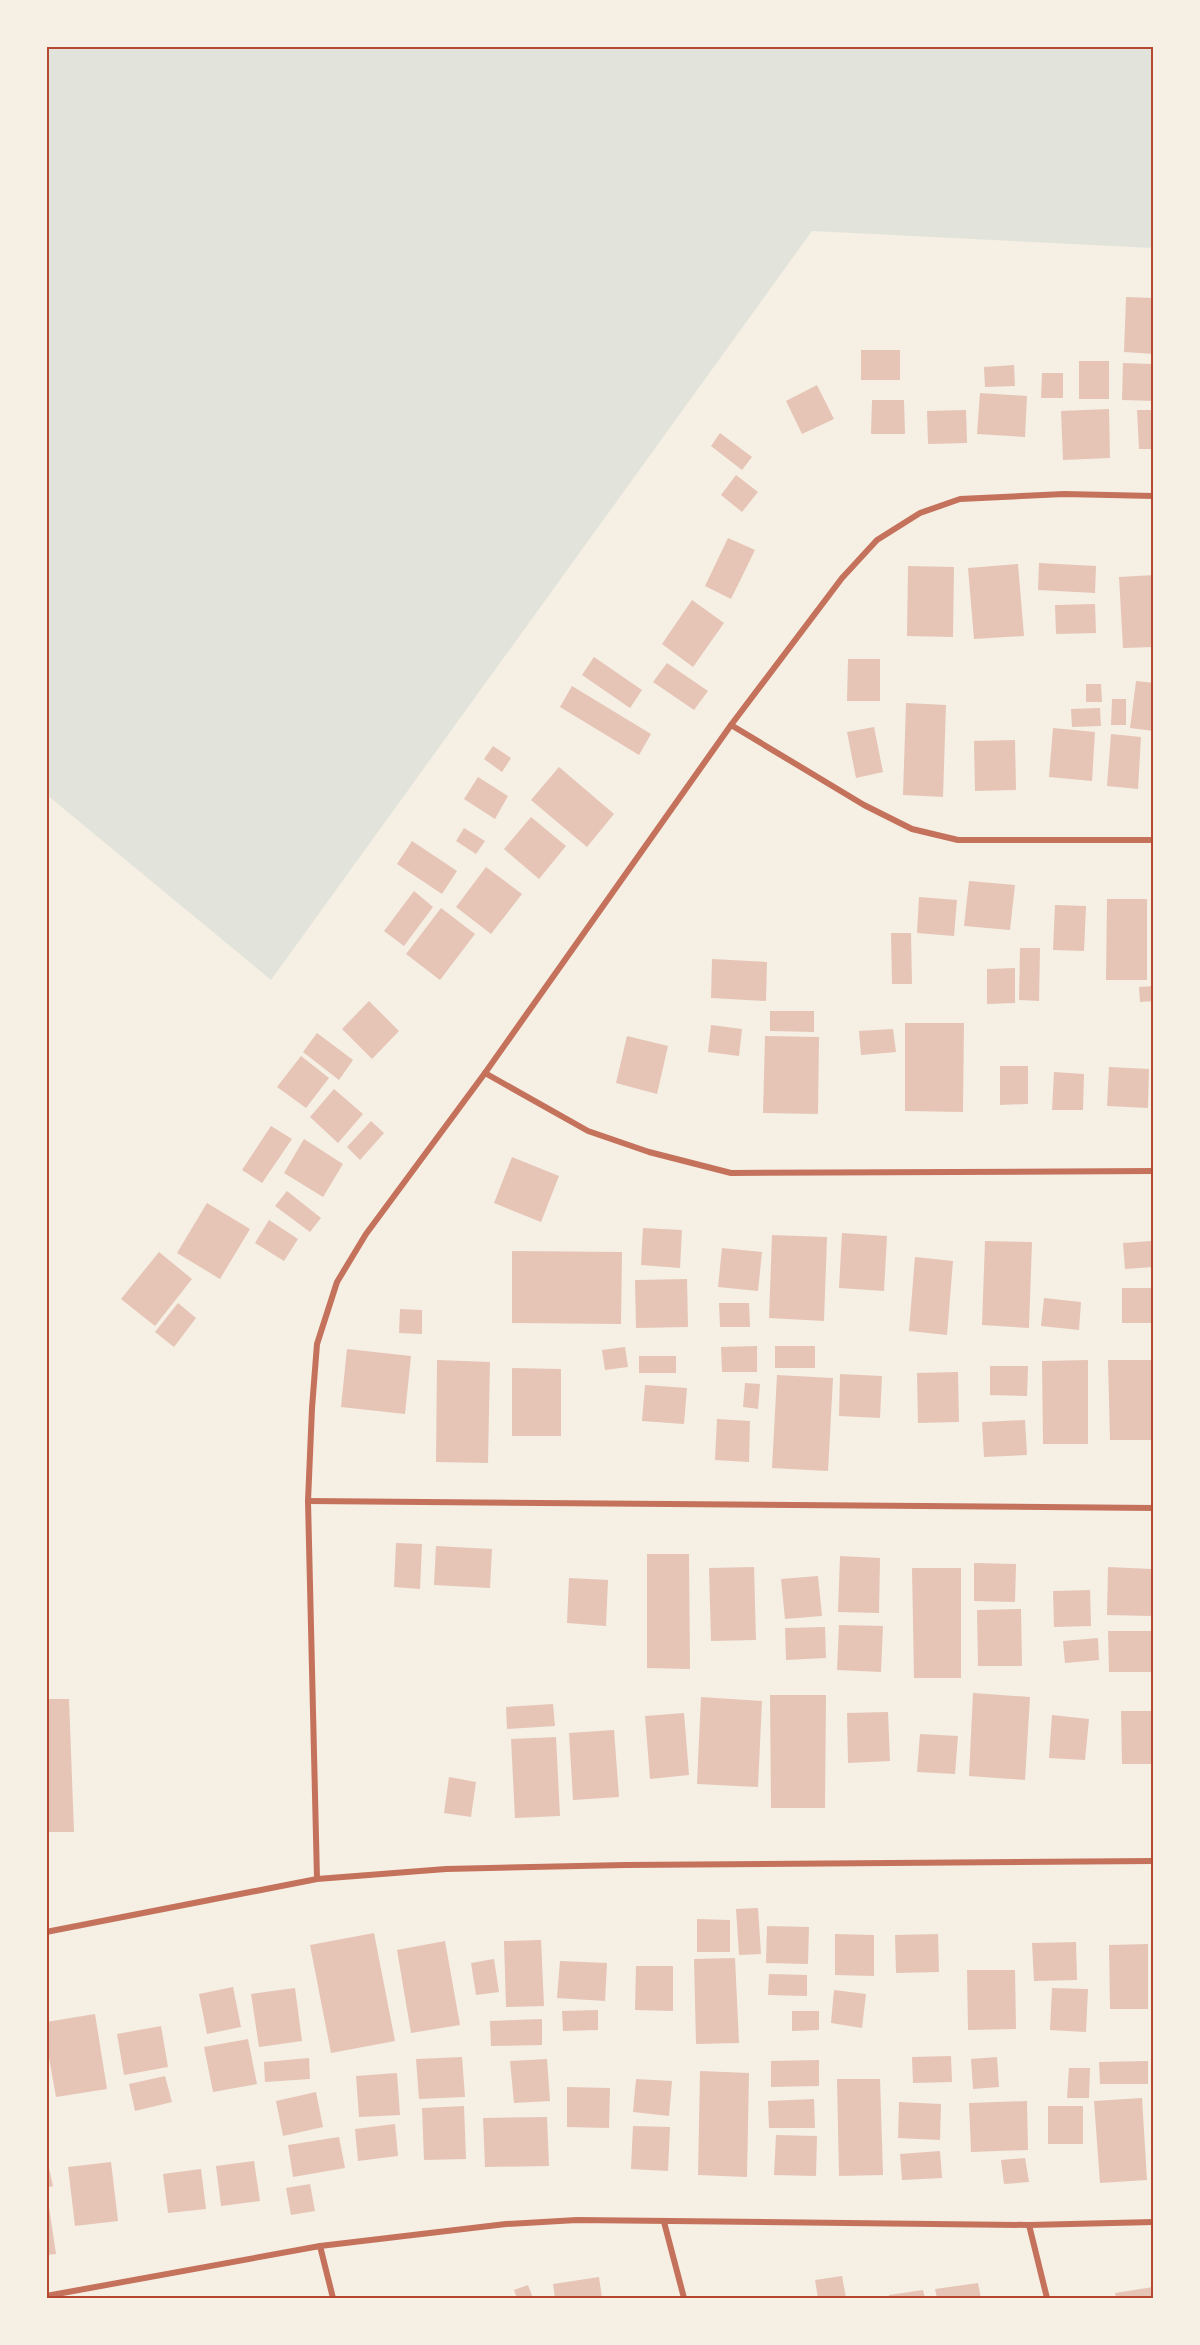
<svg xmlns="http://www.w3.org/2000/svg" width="1200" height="2345" font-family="'Noto Sans',sans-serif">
  <rect width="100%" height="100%" fill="#f6efe4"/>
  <path fill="#e2e4dc" d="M46,47H1153V248L812,231L271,980L47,795Z"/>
  <g fill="#e6c5b7">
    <path d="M1126,297L1154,298V354L1124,352Z"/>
    <rect x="861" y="350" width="39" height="30"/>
    <rect x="1079" y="361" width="30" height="38"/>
    <path d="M1123,363L1154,364V401L1122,400Z"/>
    <path d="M1014,365L1015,386L985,387L984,367Z"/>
    <path d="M1042,373H1063V398H1041Z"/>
    <path d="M817,385L834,419L802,434L786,401Z"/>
    <path d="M980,393L1027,396L1025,437L977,434Z"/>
    <path d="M872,400H904L905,434H871Z"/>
    <path d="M1109,409L1110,458L1063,460L1061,411Z"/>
    <path d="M966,410L967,443L928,444L927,411Z"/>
    <path d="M1137,410H1154V449H1139Z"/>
    <path d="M720,433L752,457L742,470L711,446Z"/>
    <path d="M736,475L758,492L742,512L721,495Z"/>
    <path d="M728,538L755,550L731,599L705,586Z"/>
    <path d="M1039,563L1096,566L1095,593L1038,590Z"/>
    <path d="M1018,564L1024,636L974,639L968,568Z"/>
    <path d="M908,566L954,567L953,637L907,636Z"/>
    <path d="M1154,575V647L1123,648L1119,577Z"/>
    <path d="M692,600L724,623L693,667L662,644Z"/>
    <path d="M1095,604L1096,633L1056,634L1055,605Z"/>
    <path d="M594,657L642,690L630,708L582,675Z"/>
    <path d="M848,659H880V701H847Z"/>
    <path d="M667,663L708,691L694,710L653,682Z"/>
    <path d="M1136,681L1154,683V731L1130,728Z"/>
    <path d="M1086,684H1101L1102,702H1086Z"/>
    <path d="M572,686L651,734L639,755L560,707Z"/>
    <path d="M1112,699H1126V725H1111Z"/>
    <path d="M906,703L946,705L943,797L903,795Z"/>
    <path d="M1100,708L1101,726L1072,727L1071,709Z"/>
    <path d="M874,727L883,772L856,778L847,732Z"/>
    <path d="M1053,728L1095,732L1092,781L1049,777Z"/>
    <path d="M1111,734L1141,737L1138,789L1107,786Z"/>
    <path d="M1015,740L1016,790L975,791L974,741Z"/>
    <path d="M493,746L511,758L502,772L484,759Z"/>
    <path d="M559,767L614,814L587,847L531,800Z"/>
    <path d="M478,777L508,796L495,819L464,799Z"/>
    <path d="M531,817L566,846L539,879L504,849Z"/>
    <path d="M464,828L485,841L476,854L456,841Z"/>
    <path d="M412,841L457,871L442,894L397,864Z"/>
    <path d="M486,867L522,894L491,934L456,907Z"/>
    <path d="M969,881L1015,885L1010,930L964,926Z"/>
    <path d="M414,891L433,907L404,946L384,931Z"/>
    <path d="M919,897L957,900L954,936L917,933Z"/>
    <path d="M1107,899H1147V980H1106Z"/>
    <path d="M1055,905L1086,906L1084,951L1053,950Z"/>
    <path d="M441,908L475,934L440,980L406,954Z"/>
    <path d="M891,933H911L912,984H892Z"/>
    <path d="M1020,948H1040L1039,1001L1019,1000Z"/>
    <path d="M712,959L767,962L766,1001L711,998Z"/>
    <path d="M1015,968V1003L987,1004V969Z"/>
    <path d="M1154,986V1001L1140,1002L1139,987Z"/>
    <path d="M369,1001L399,1031L372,1059L342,1029Z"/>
    <path d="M770,1011H814V1032L770,1031Z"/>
    <path d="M905,1023H964L963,1112L905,1111Z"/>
    <path d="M711,1025L742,1029L739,1056L708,1052Z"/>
    <path d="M893,1029L896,1052L861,1055L859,1031Z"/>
    <path d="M317,1033L353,1060L339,1080L303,1052Z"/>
    <path d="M627,1036L668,1046L657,1094L616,1083Z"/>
    <path d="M765,1036L819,1037L818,1114L763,1113Z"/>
    <path d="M301,1056L329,1078L306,1108L277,1087Z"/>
    <path d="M1000,1066H1028V1104L1000,1105Z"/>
    <path d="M1109,1067L1149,1069L1148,1108L1107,1106Z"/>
    <path d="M1054,1072L1084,1074L1083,1110H1052Z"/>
    <path d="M334,1089L363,1114L338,1143L310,1117Z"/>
    <path d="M371,1121L384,1133L360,1160L347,1147Z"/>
    <path d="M271,1126L292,1139L262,1183L242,1170Z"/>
    <path d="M304,1139L343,1164L323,1197L284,1173Z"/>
    <path d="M512,1157L559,1176L541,1222L494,1203Z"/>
    <path d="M287,1191L321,1218L310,1232L275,1206Z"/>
    <path d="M207,1203L250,1229L220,1279L177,1253Z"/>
    <path d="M269,1220L298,1239L284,1261L255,1243Z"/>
    <path d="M643,1228L682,1230L680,1268L641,1265Z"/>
    <path d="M842,1233L887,1236L884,1291L839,1288Z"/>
    <path d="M772,1235L827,1237L824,1321L769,1318Z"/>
    <path d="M985,1241L1032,1242L1029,1328L982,1325Z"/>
    <path d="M1151,1241L1153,1267L1125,1269L1123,1243Z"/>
    <path d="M722,1248L762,1252L758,1291L718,1287Z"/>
    <path d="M512,1251L622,1252L621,1324L512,1323Z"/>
    <path d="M159,1252L192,1279L155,1326L121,1299Z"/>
    <path d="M915,1257L953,1261L947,1335L909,1331Z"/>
    <path d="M687,1279L688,1327L636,1328L635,1280Z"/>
    <rect x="1122" y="1288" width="32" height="35"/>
    <path d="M1044,1298L1081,1302L1079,1330L1041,1326Z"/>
    <path d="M178,1303L196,1318L174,1347L155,1332Z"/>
    <path d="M719,1303H749L750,1327H720Z"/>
    <path d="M400,1309L422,1310V1334L399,1333Z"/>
    <path d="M757,1346V1372H722L721,1347Z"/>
    <rect x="775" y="1346" width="40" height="22"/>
    <path d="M625,1347L628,1367L605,1370L602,1350Z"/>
    <path d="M347,1349L411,1356L405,1414L341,1407Z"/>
    <rect x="639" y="1356" width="37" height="17"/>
    <path d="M437,1360L490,1362L488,1463L436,1462Z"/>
    <path d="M1088,1360V1444H1043L1042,1361Z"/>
    <path d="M1108,1360H1154V1440H1110Z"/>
    <path d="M990,1366H1028L1027,1396L990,1395Z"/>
    <path d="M512,1368L561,1369V1436H512Z"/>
    <path d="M958,1372L959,1422L918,1423L917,1373Z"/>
    <path d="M840,1374L882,1376L880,1418L839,1416Z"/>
    <path d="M777,1375L833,1378L828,1471L772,1468Z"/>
    <path d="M745,1383L760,1384L758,1409L743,1407Z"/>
    <path d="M645,1385L687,1388L684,1424L642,1421Z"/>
    <path d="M717,1419L750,1421L749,1462L715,1460Z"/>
    <path d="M1025,1420L1027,1455L984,1457L982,1422Z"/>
    <path d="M396,1543L422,1544L420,1589L394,1587Z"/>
    <path d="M436,1546L492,1549L490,1588L434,1585Z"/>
    <path d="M647,1554H689L690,1669L647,1668Z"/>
    <path d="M840,1556L880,1558L879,1613L838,1612Z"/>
    <path d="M974,1563L1016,1564L1015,1602L974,1601Z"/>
    <path d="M754,1567L756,1640L711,1641L709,1568Z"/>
    <path d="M1108,1567L1152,1569L1151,1616L1107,1615Z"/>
    <path d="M912,1568H961V1678H914Z"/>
    <path d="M818,1576L822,1616L785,1619L781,1579Z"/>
    <path d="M569,1578L608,1580L606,1626L567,1623Z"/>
    <path d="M1090,1590L1091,1626L1054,1627L1053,1591Z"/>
    <path d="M1021,1609L1022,1666H978L977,1610Z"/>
    <path d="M839,1625L883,1626L881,1672L837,1670Z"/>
    <path d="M825,1627L826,1658L786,1660L785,1628Z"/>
    <path d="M1108,1631H1152L1153,1672H1109Z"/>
    <path d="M1098,1638L1099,1660L1065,1663L1063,1641Z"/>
    <path d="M973,1693L1030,1697L1025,1780L969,1776Z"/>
    <path d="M770,1695H826L825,1808H771Z"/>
    <path d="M701,1697L762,1701L758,1787L697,1784Z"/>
    <path d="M46,1699H69L74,1832H46Z"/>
    <path d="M553,1704L555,1726L507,1729L506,1707Z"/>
    <path d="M1121,1711H1154V1764H1122Z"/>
    <path d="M888,1712L890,1761L848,1763L847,1713Z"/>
    <path d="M684,1713L689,1775L650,1779L645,1716Z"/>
    <path d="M1052,1715L1089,1719L1085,1760L1049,1758Z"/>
    <path d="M614,1730L619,1797L573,1800L569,1733Z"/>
    <path d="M920,1734L958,1736L955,1774L917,1772Z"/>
    <path d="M556,1737L560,1816L515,1818L511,1739Z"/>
    <path d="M449,1777L476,1782L471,1817L444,1813Z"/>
    <path d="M758,1908L761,1954L739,1955L736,1909Z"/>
    <path d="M697,1919L730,1920V1952H697Z"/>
    <path d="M767,1926L809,1927L808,1964L766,1963Z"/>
    <path d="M374,1933L395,2041L331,2053L310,1945Z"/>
    <path d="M835,1934L874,1935V1976L835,1975Z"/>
    <path d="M938,1934L939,1972L896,1973L895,1935Z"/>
    <path d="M541,1940L544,2006L506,2007L504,1941Z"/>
    <path d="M445,1941L460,2025L411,2033L397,1950Z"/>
    <path d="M1076,1942L1077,1980L1034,1981L1032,1943Z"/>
    <path d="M1148,1944V2009H1110L1109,1945Z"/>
    <path d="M735,1958L739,2043L696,2044L694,1959Z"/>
    <path d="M494,1959L499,1992L476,1995L471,1963Z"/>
    <path d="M560,1961L607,1963L605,2001L557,1998Z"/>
    <path d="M636,1966H673V2011L635,2010Z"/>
    <path d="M967,1970H1015L1016,2029L968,2030Z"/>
    <path d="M769,1974L807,1975V1996L768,1995Z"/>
    <path d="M233,1987L241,2027L207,2034L199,1994Z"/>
    <path d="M295,1988L302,2041L259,2047L251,1994Z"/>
    <path d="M1052,1988L1088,1989L1086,2032L1050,2030Z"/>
    <path d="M834,1990L866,1994L862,2028L831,2023Z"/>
    <path d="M598,2010V2030L563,2031L562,2011Z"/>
    <path d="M792,2011H819V2030L792,2031Z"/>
    <path d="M95,2014L107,2089L56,2097L46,2041V2022Z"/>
    <path d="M542,2019V2045L491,2046L490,2021Z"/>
    <path d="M161,2026L168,2067L124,2075L117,2034Z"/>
    <path d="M248,2039L257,2084L213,2092L204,2047Z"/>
    <path d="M951,2056L952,2082L913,2083L912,2057Z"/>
    <path d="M462,2057L465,2097L419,2099L416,2059Z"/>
    <path d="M997,2057L999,2087L973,2089L971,2059Z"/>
    <path d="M309,2058L310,2079L265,2082L264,2062Z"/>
    <path d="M547,2059L550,2101L514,2103L510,2061Z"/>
    <path d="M819,2060V2086L771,2087V2061Z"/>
    <path d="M1148,2061V2084H1100L1099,2062Z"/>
    <path d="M1069,2068H1090L1089,2098H1067Z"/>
    <path d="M700,2071L749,2073L747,2177L698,2175Z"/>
    <path d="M397,2073L400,2115L359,2117L356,2076Z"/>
    <path d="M165,2076L172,2102L135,2111L129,2084Z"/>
    <path d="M636,2079L672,2081L669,2116L633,2112Z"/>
    <path d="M837,2079H880L883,2175L839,2176Z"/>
    <path d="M567,2087L610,2088L609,2128L567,2127Z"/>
    <path d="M316,2092L323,2127L283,2136L276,2101Z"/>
    <path d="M1142,2098L1147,2180L1100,2183L1094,2101Z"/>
    <path d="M814,2099L815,2128H769L768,2101Z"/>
    <path d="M1027,2101L1028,2150L971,2152L969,2103Z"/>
    <path d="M899,2102L941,2104L940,2140L898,2138Z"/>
    <path d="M464,2106L466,2159L424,2160L422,2108Z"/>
    <rect x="1048" y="2106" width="35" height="38"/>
    <path d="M547,2117L549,2166L485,2167L483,2118Z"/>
    <path d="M395,2124L398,2156L358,2161L355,2129Z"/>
    <path d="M633,2126L670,2127L668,2171L631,2169Z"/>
    <path d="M776,2135L817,2136L816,2176L774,2175Z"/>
    <path d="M339,2137L345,2168L293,2177L288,2145Z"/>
    <path d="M940,2151L942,2178L902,2180L900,2154Z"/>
    <path d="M1025,2158L1029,2182L1004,2184L1001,2160Z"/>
    <path d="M47,2159L53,2186L46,2188V2160Z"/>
    <path d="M254,2161L260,2201L221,2206L216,2166Z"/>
    <path d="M111,2162L118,2221L75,2226L68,2167Z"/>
    <path d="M201,2169L206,2209L168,2213L163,2174Z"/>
    <path d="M310,2184L315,2211L291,2215L286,2188Z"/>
    <path d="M49,2207L56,2254L46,2255V2208Z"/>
    <path d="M842,2276L846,2298H818L815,2280Z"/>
    <path d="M599,2277L602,2298H555L553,2284Z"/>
    <path d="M978,2283L981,2298H937L935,2289Z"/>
    <path d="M528,2285L533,2298H517L514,2290Z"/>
    <path d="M1153,2287L1154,2298H1116L1115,2293Z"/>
    <path d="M923,2290L925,2298H889V2295Z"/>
  </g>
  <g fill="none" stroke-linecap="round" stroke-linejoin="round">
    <g stroke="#c5725c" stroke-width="6">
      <path d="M731,725L864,805L912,829L958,840H1154"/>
      <path d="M485,1073L588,1131L649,1152L731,1173L1154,1171"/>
      <path d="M308,1501L1154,1508"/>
      <path d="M317,1879L308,1501L312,1408L317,1344L337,1282L366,1234L485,1073L731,725L842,578L877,540L920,513L960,499L1064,494L1154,496"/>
      <path d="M46,1932L317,1879L446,1869L625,1865L1154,1861"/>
      <path d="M664,2222L684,2298"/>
      <path d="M1029,2225L1047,2298"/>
      <path d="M320,2246L333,2298"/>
      <path d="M46,2296L320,2246L506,2224L577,2220L1029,2225L1154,2222"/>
    </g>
  </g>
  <rect width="1200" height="2345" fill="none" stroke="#f6efe4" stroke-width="96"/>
  <rect x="48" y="48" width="1104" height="2249" fill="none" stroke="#b5482f" stroke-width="2"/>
</svg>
